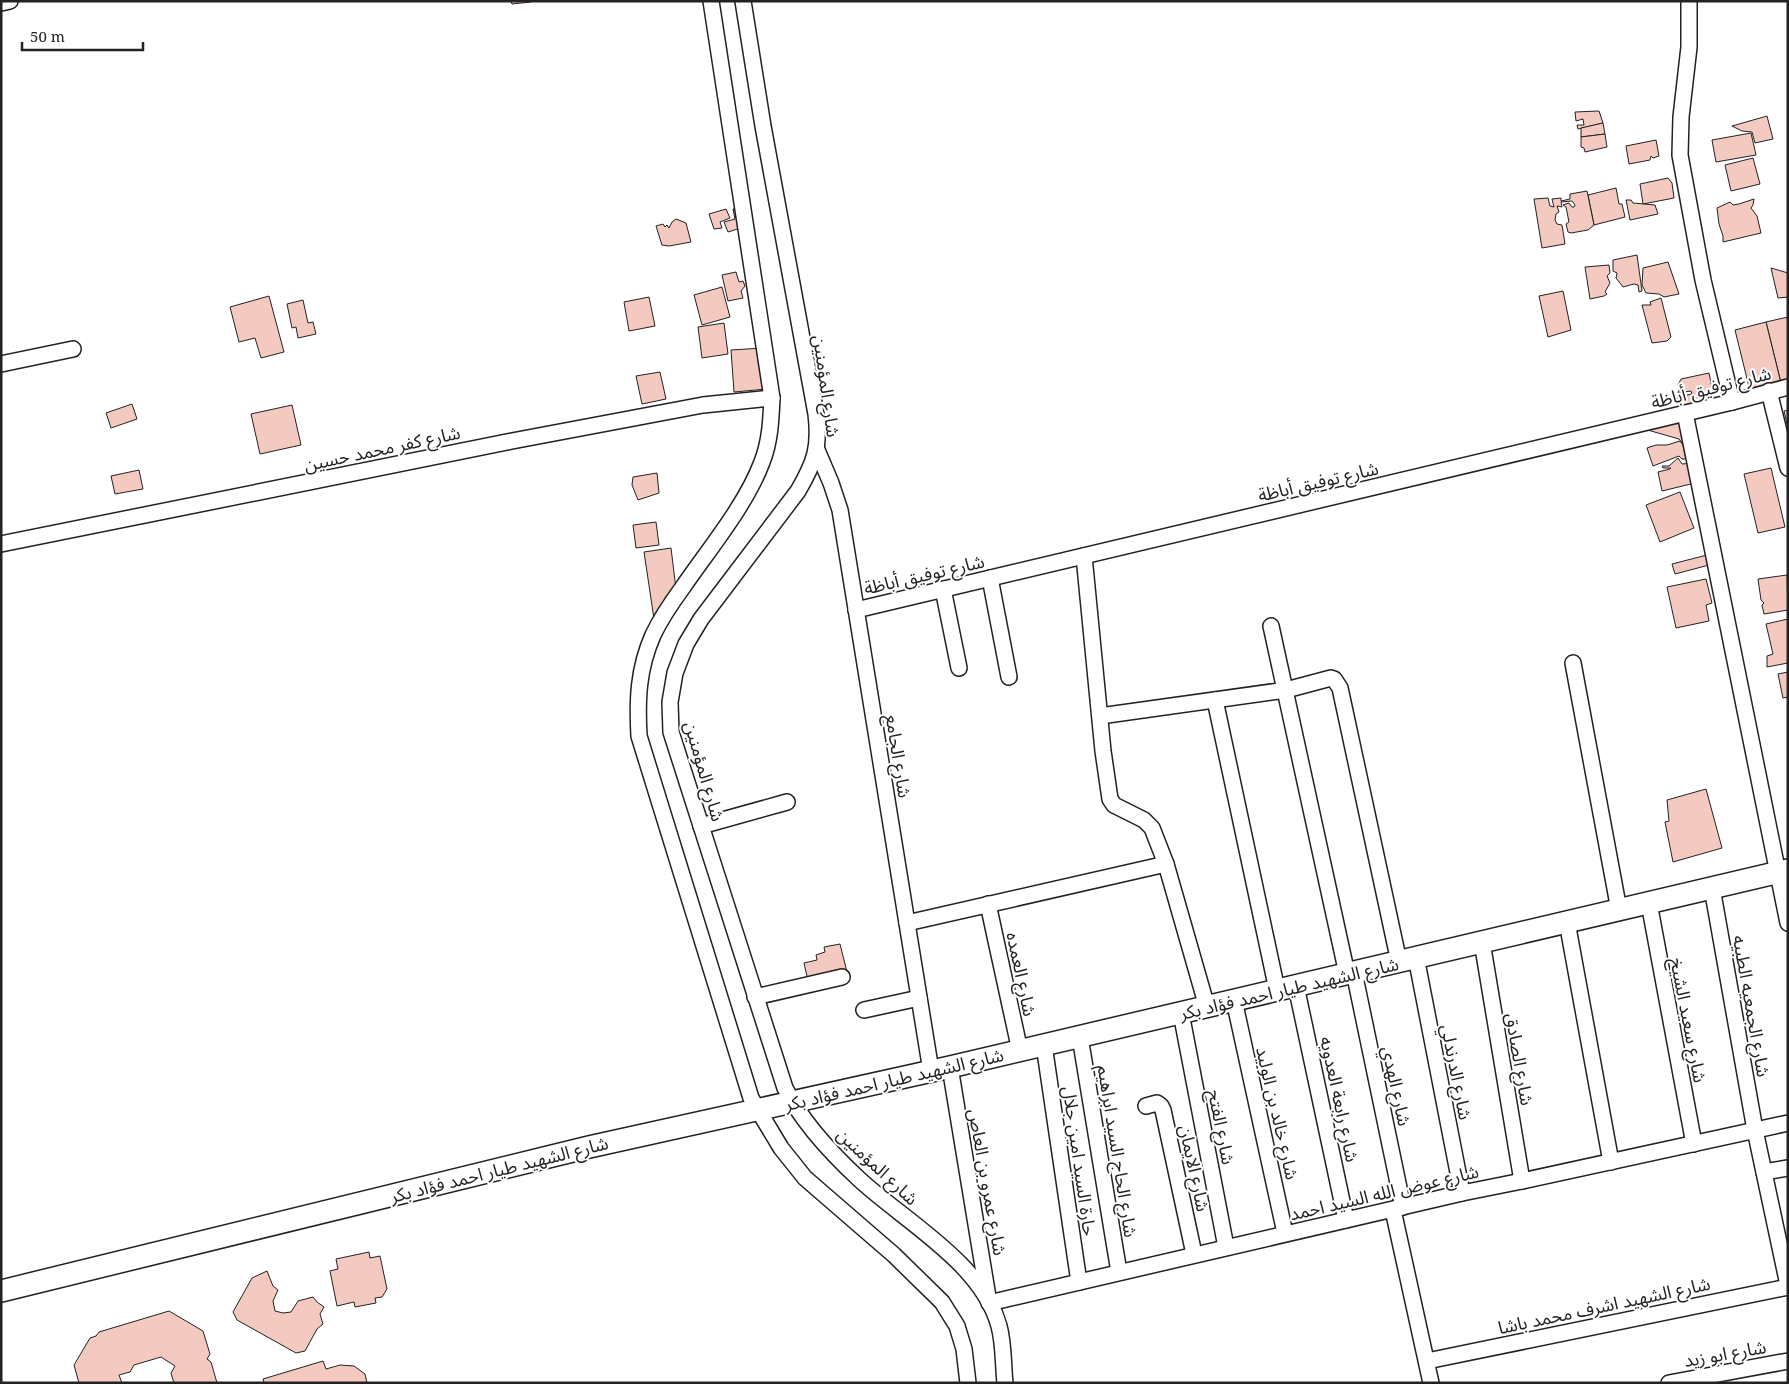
<svg xmlns="http://www.w3.org/2000/svg" width="1789" height="1384" font-family="'Noto Serif','Noto Sans Arabic',serif">
  <rect width="100%" height="100%" fill="#fff"/>
  <g fill="#f3c9c0" stroke="#222">
    <path d="M511,1H531V2L512,4Z"/>
    <path d="M1599,111L1603,123L1578,129L1577,125H1584L1583,119L1576,121L1575,112Z"/>
    <path d="M1767,116L1773,139L1755,143L1752,132L1742,131L1732,126Z"/>
    <path d="M1603,123L1605,134L1581,137V128Z"/>
    <path d="M1751,133L1756,155L1716,162L1712,140Z"/>
    <path d="M1605,134L1607,147L1585,152L1584,148L1581,147V137Z"/>
    <path d="M1656,140L1659,156L1653,158L1651,156L1650,160L1629,164L1626,146Z"/>
    <path d="M1753,158L1760,184L1731,191L1725,165Z"/>
    <path d="M1668,178L1672,183L1674,198L1643,204L1640,184Z"/>
    <path d="M1616,188L1619,204H1622L1625,217L1594,225L1588,195Z"/>
    <path d="M1587,191L1594,225L1588,230L1571,233L1568,232L1566,224L1569,222L1566,207L1563,205L1569,203L1572,207H1574L1575,205L1572,201L1561,202L1562,207L1557,206L1559,212L1556,214L1555,220L1557,224L1562,225L1565,244L1542,248L1534,199L1548,198L1550,206L1554,207L1552,199L1561,198V201L1570,199V194Z"/>
    <path d="M1754,199L1753,205L1751,208L1757,216L1761,233L1723,242V236L1719,224L1717,208L1730,202L1733,205L1739,204Z"/>
    <path d="M1626,200H1631L1633,203L1655,205L1658,214L1630,220Z"/>
    <path d="M739,207L741,228L728,232L724,222L735,219L733,209Z"/>
    <path d="M726,209L730,218L720,222L722,228L714,229L709,214Z"/>
    <path d="M676,219L686,223L691,242L669,246L662,245L656,226L663,224L665,227L667,225L669,228L672,222Z"/>
    <path d="M1637,255L1642,291L1639,292L1638,285L1634,284L1623,287L1616,278L1617,273L1613,271V260Z"/>
    <path d="M1668,262L1679,294L1664,297L1659,294L1646,293L1642,285L1643,268Z"/>
    <path d="M1609,265L1610,273L1607,276L1610,283L1605,292L1607,294L1604,296L1590,299L1585,267Z"/>
    <path d="M1771,268L1788,273V297L1778,298Z"/>
    <path d="M736,272L739,282L743,281L745,286L741,291L743,298L728,301L722,275Z"/>
    <path d="M722,287L730,317L702,325L694,295Z"/>
    <path d="M1563,291L1571,330L1548,337L1539,296Z"/>
    <path d="M269,296L284,352L261,358L255,338L239,342L230,307Z"/>
    <path d="M649,297L655,326L629,331L624,302Z"/>
    <path d="M1661,298L1671,337L1667,341L1652,343L1642,305H1651L1650,302Z"/>
    <path d="M303,300L308,323L313,322L316,334L298,338L296,327L292,328L287,304Z"/>
    <path d="M1788,317V381L1781,383L1766,322Z"/>
    <path d="M1766,322L1781,383L1750,391L1735,330Z"/>
    <path d="M724,323L728,354L702,358L698,327Z"/>
    <path d="M763,348L767,389L734,392L731,350Z"/>
    <path d="M660,372L666,399L642,404L636,376Z"/>
    <path d="M1709,373L1715,403L1680,411L1677,397L1692,394L1691,391L1678,393L1680,388L1678,385L1681,379Z"/>
    <path d="M132,404L137,419L111,428L106,413Z"/>
    <path d="M292,405L301,445L260,454L251,414Z"/>
    <path d="M1788,410V428L1784,411Z"/>
    <path d="M1683,419L1689,452L1679,439L1644,429Z"/>
    <path d="M1680,441L1683,445L1686,459H1682L1679,456L1653,466L1647,448L1656,445H1667Z"/>
    <path d="M1678,458L1682,464L1694,463L1699,482L1662,491L1658,472L1670,469L1671,468H1663L1662,466H1669Z"/>
    <path d="M1771,468L1785,527L1758,533L1744,474Z"/>
    <path d="M139,470L143,489L115,494L111,476Z"/>
    <path d="M657,473L659,493L638,500L632,485L633,477Z"/>
    <path d="M1680,492L1694,528L1660,542L1646,505Z"/>
    <path d="M656,522L659,545L636,548L633,525Z"/>
    <path d="M671,548L676,589L654,619L644,552Z"/>
    <path d="M1707,555L1709,565L1675,574L1672,564Z"/>
    <path d="M1787,575L1788,610L1764,614L1762,605L1764,603L1761,600L1758,579Z"/>
    <path d="M1706,579L1712,603L1706,605L1709,621L1676,628L1667,587Z"/>
    <path d="M1788,619V663L1767,667V656L1773,654L1766,624Z"/>
    <path d="M1788,672V697L1783,698L1778,674Z"/>
    <path d="M1706,789L1722,848L1673,862L1665,822L1669,821L1667,800Z"/>
    <path d="M840,944L847,972L808,981L804,963L817,960L816,955L825,952L824,947Z"/>
    <path d="M369,1252L370,1258L380,1256L387,1289L382,1297L375,1298L376,1303L355,1307L354,1302L337,1306L330,1271L338,1269L336,1259Z"/>
    <path d="M267,1271L273,1286L278,1290L273,1301L275,1311L283,1313L291,1312L298,1301L313,1297L317,1302L324,1307L320,1314L323,1324L317,1329L305,1351L296,1353L237,1320L233,1312L252,1278Z"/>
    <path d="M169,1311L203,1331L210,1354L207,1359L211,1362L217,1383H174L171,1373L175,1366L161,1357L134,1365L130,1372L119,1375L122,1383H79L74,1365L90,1338L96,1336L99,1332Z"/>
    <path d="M323,1361L326,1369L340,1365L354,1366L365,1374L367,1383H264L263,1379Z"/>
  </g>
  <g fill="none" stroke-linecap="round" stroke-linejoin="round">
    <g stroke="#222" stroke-width="18">
      <g id="street">
        <path d="M711,1L772,398C771,420 770,442 762,462C746,505 709,549 683,587C672,602 661,618 653,635C638,669 637,700 639,736L751,1098L781,1148L805,1178L894,1255L942,1302L957,1326L964,1349L968,1383"/>
        <path d="M743,1L763,126L816,414C820,447 815,462 798,491L701,619L686,644L675,673L670,702L671,732L785,1088C802,1122 831,1153 859,1179C904,1221 982,1263 999,1326C1004,1344 1003,1365 1005,1383"/>
        <path d="M1689,1V47L1681,117L1680,155L1703,280L1732,402"/>
        <path d="M1,3L10,1"/>
        <path d="M1,364L73,349"/>
        <path d="M1769,391L1788,468"/>
        <path d="M1685,413L1788,923"/>
        <path d="M817,450L831,483L840,510L931,1071"/>
        <path d="M1,544L512,441L703,405L772,398"/>
        <path d="M1084,556L1103,751L1110,799L1114,805L1144,820L1152,828L1166,864L1207,1007"/>
        <path d="M990,578L1009,677"/>
        <path d="M943,589L959,668"/>
        <path d="M856,610L1732,402L1788,387"/>
        <path d="M1271,626L1347,974"/>
        <path d="M1573,663L1619,910"/>
        <path d="M1215,700L1277,990"/>
        <path d="M1100,716L1286,690L1331,678L1334,679L1340,688L1399,962"/>
        <path d="M701,826L787,802"/>
        <path d="M1712,888L1755,1130L1788,1285"/>
        <path d="M1649,903L1694,1144"/>
        <path d="M988,904L1020,1051"/>
        <path d="M1567,922L1611,1162"/>
        <path d="M907,923L1166,864"/>
        <path d="M1482,942L1522,1181"/>
        <path d="M1416,957L1462,1193"/>
        <path d="M1354,972L1403,1207"/>
        <path d="M1296,986L1346,1220"/>
        <path d="M755,997L842,977"/>
        <path d="M1234,1000L1285,1233"/>
        <path d="M864,1010L919,998"/>
        <path d="M1181,1013L1226,1247"/>
        <path d="M1080,1037L1119,1272"/>
        <path d="M1044,1045L1079,1282"/>
        <path d="M950,1067L989,1303L1462,1193L1522,1181L1788,1123"/>
        <path d="M1146,1106L1157,1103L1161,1106L1163,1110L1194,1254"/>
        <path d="M1764,1172L1788,1168"/>
        <path d="M1393,1210L1431,1383"/>
        <path d="M1427,1361L1788,1287"/>
        <path d="M1669,1383L1788,1361"/>
      </g>
    </g>
    <g stroke="#222" stroke-width="24">
      <path id="secondary" d="M1,1291L589,1147L950,1067L1788,870"/>
    </g>
    <use href="#street" stroke="#fff" stroke-width="15"/>
    <use href="#secondary" stroke="#fff" stroke-width="21"/>
  </g>
  <g text-anchor="middle" dominant-baseline="central" stroke-width="4" stroke-linejoin="round" paint-order="stroke">
    <g font-size="18" fill="#222" stroke="#fff">
      <text transform="translate(827 386) rotate(82)">شارع المؤمنين</text>
      <text transform="translate(1711 387) rotate(-14)">شارع توفيق أباظة</text>
      <text transform="translate(382 448) rotate(-12)">شارع كفر محمد حسين</text>
      <text transform="translate(1318 481) rotate(-13)">شارع توفيق أباظة</text>
      <text transform="translate(924 574) rotate(-13)">شارع توفيق أباظة</text>
      <text transform="translate(899 756) rotate(81)">شارع الجامع</text>
      <text transform="translate(705 771) rotate(74)">شارع المؤمنين</text>
      <text transform="translate(1022 974) rotate(78)">شارع العمده</text>
      <text transform="translate(1289 988) rotate(-13)">شارع الشهيد طيار احمد فؤاد بكر</text>
      <text transform="translate(1752 1006) rotate(80)">شارع الجمعيه الطبيه</text>
      <text transform="translate(1689 1020) rotate(79)">شارع سعيد الشيخ</text>
      <text transform="translate(1520 1059) rotate(80)">شارع الصادق</text>
      <text transform="translate(1457 1072) rotate(79)">شارع الدرندلي</text>
      <text transform="translate(894 1079) rotate(-13)">شارع الشهيد طيار احمد فؤاد بكر</text>
      <text transform="translate(1397 1086) rotate(78)">شارع الهدي</text>
      <text transform="translate(1340 1099) rotate(78)">شارع رابعة العدويه</text>
      <text transform="translate(1278 1113) rotate(77)">شارع خالد بن الوليد</text>
      <text transform="translate(1222 1127) rotate(79)">شارع الفتح</text>
      <text transform="translate(1118 1151) rotate(81)">شارع الحاج السيد ابراهيم</text>
      <text transform="translate(1080 1161) rotate(82)">حارة السيد امين جلال</text>
      <text transform="translate(878 1166) rotate(43)">شارع المؤمنين</text>
      <text transform="translate(1195 1168) rotate(78)">شارع الايمان</text>
      <text transform="translate(499 1169) rotate(-14)">شارع الشهيد طيار احمد فؤاد بكر</text>
      <text transform="translate(988 1182) rotate(80)">شارع عمرو بن العاص</text>
      <text transform="translate(1384 1192) rotate(-13)">شارع عوض الله السيد احمد</text>
      <text transform="translate(1604 1305) rotate(-12)">شارع الشهيد اشرف محمد باشا</text>
      <text transform="translate(1725 1353) rotate(-10)">شارع ابو زيد</text>
    </g>
  </g>
  <rect width="1789" height="1384" fill="none" stroke="#222222" stroke-width="5"/>
  <path d="M22 42v8h121v-8" fill="none" stroke="#222222" stroke-width="2.5"/>
  <text x="30" y="42" font-size="15" fill="#222222" stroke="#ffffff" stroke-width="4" paint-order="stroke">50 m</text>
</svg>
